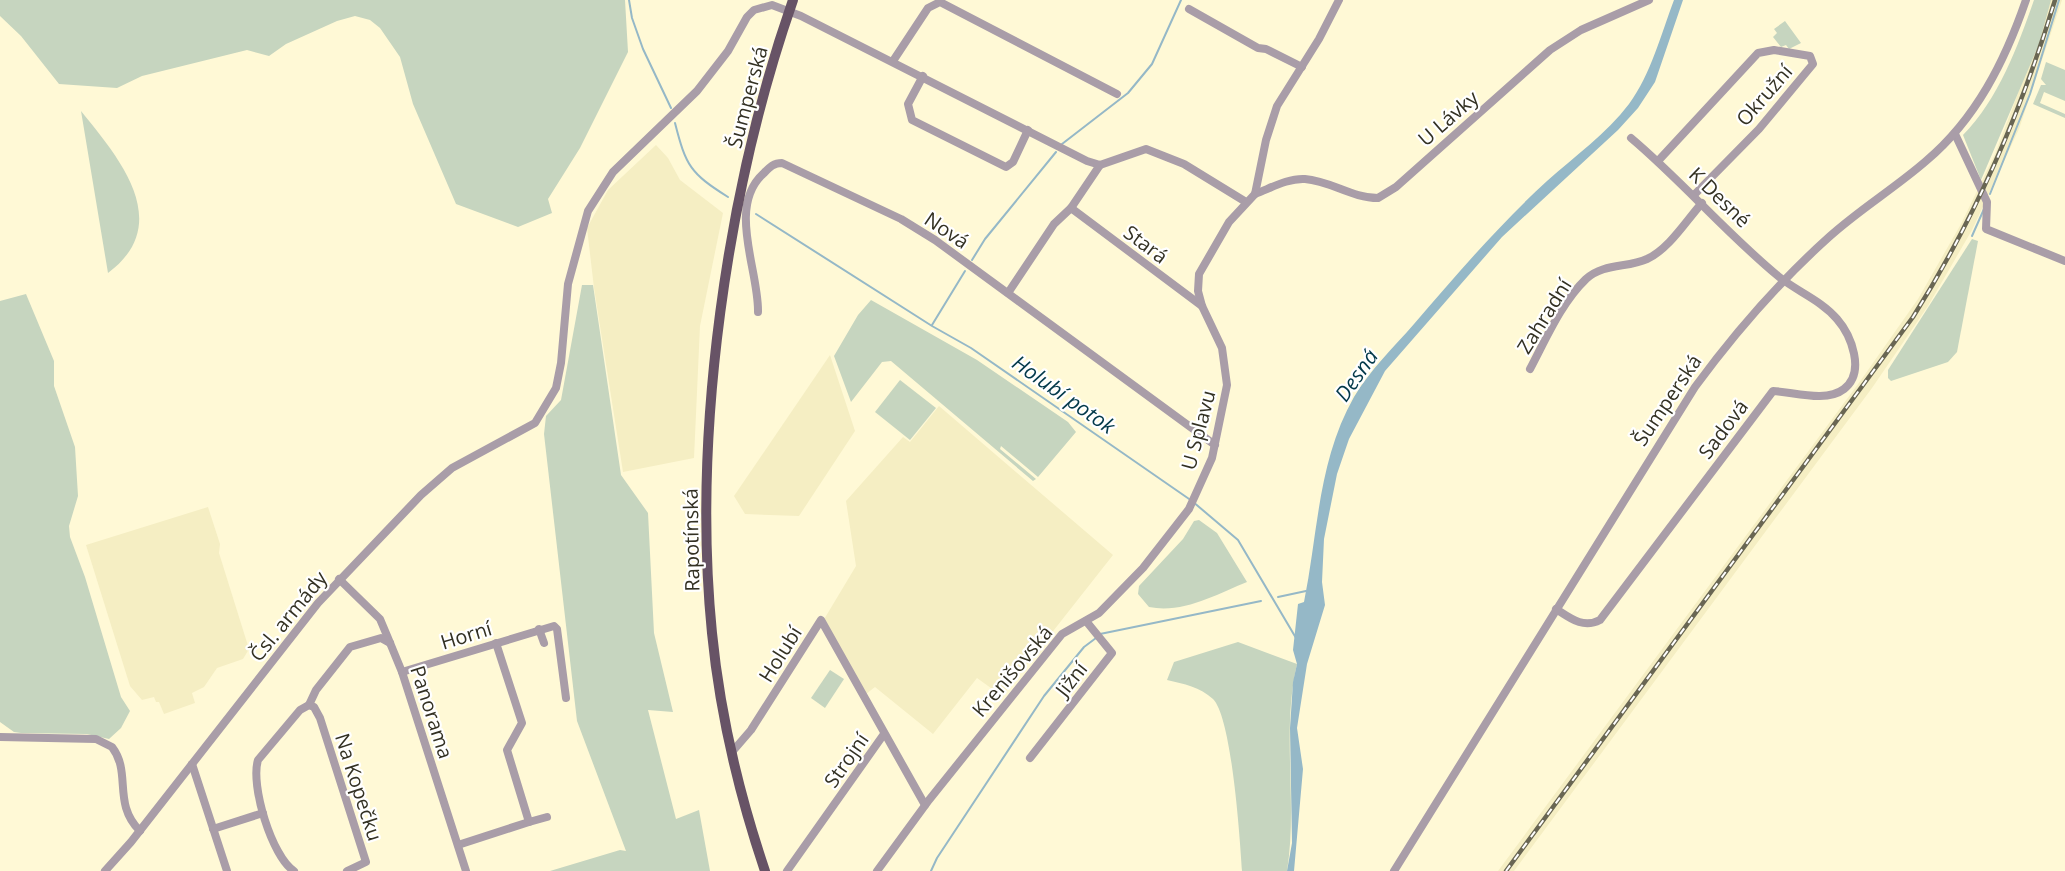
<svg xmlns="http://www.w3.org/2000/svg" width="2065" height="871" font-family="'Open Sans',sans-serif">
  <rect width="100%" height="100%" fill="#fff9d6"/>
  <g fill="#f5eec3">
    <path d="M2049,0H2062L2019,129L1972,230L1928,306L1872,388L1514,871H1498L1861,380L1918,299L1961,224L1995,154L2028,67Z"/>
    <path d="M656,145L668,158L680,180L723,213L700,326L694,458L623,472L594,288L587,228L608,190Z"/>
    <path d="M830,355L855,431L799,516L745,514L734,496Z"/>
    <path d="M939,406L1113,555L1002,696L977,678L933,734L875,687L866,694L823,621L856,566L846,501L903,437L910,442Z"/>
    <path d="M208,507L220,544L219,553L249,649L243,659L217,668L204,687L192,693L195,703L164,714L159,702H156L154,697L142,700L130,686L86,545Z"/>
  </g>
  <g fill="#c6d5bf">
    <path d="M0,0H625L628,52L580,148L548,199L552,213L518,227L456,204L413,104L400,57L380,28L370,20L355,16L337,21L286,44L269,56L247,50L142,76L117,88L59,84L21,36L0,16Z"/>
    <path d="M2034,0H2051L2039,44L1981,180L1963,135C1998,100 2018,46 2034,0Z"/>
    <path d="M1785,21L1801,43L1789,49L1786,45L1781,47L1773,37L1777,33L1774,29Z"/>
    <path d="M2046,62L2065,70V101L2044,92L2040,103L2065,114V118L2033,104L2041,85H2046L2041,79Z"/>
    <path d="M81,111C119,158 175,223 108,273Z"/>
    <path d="M1972,239L1978,241L1957,352L1948,362L1891,381L1888,378V370Z"/>
    <path d="M582,285H593L621,475L648,513L654,633L673,712L648,710L676,819L699,810L710,871H550L620,850L626,851L577,721L544,434L546,416L561,400Z"/>
    <path d="M26,294L54,361V386L75,447L78,496L69,526L70,537L85,577L121,697L130,711L121,728L109,739L87,734L21,733L14,732L0,722V301Z"/>
    <path d="M871,300L977,360L1068,422L1076,432L1038,477L1001,446L1000,449L1036,479L1033,481L891,361L882,362L851,402L834,356L858,315Z"/>
    <path d="M900,380L936,408L910,440L875,412Z"/>
    <path d="M1199,520L1217,533L1247,582C1217,594 1183,614 1149,607L1138,594L1139,586L1183,539L1194,521Z"/>
    <path d="M1238,642L1297,664C1281,732 1298,803 1287,871H1242C1240,840 1232,718 1213,699C1200,687 1184,684 1167,680L1174,662Z"/>
    <path d="M830,670L844,679L825,708L811,698Z"/>
  </g>
  <path fill="#95b8c7" d="M1674,0H1683L1655,82L1638,108L1618,130L1502,237L1385,371L1349,439L1337,474L1324,539L1322,582L1325,605L1307,664L1297,728L1303,769L1294,871H1287L1292,843L1290,728L1293,682L1297,664L1293,650L1298,604L1304,602C1318,533 1318,460 1354,397C1370,370 1394,347 1414,324C1457,274 1499,225 1547,181C1575,156 1606,134 1629,104C1651,74 1661,34 1674,0Z"/>
  <g fill="none" stroke-linecap="round" stroke-linejoin="round">
    <g stroke="#95b8c7" stroke-width="2">
      <path d="M629,0L632,18L643,49L671,108"/>
      <path d="M675,123C686,166 690,173 728,197"/>
      <path d="M1062,144L1128,93L1152,64L1181,0"/>
      <path d="M1990,194L2030,94L2059,0"/>
      <path d="M756,214L932,326L971,348L1192,501L1238,540L1296,638"/>
      <path d="M1972,236L1984,209"/>
      <path d="M972,260L985,239L1056,152"/>
      <path d="M932,325L965,271"/>
      <path d="M1278,597L1306,591"/>
      <path d="M1100,634L1261,601"/>
      <path d="M931,871L937,858L1044,696L1084,647L1096,638"/>
    </g>
    <g stroke="#a99da8" stroke-width="8">
      <path d="M1189,9L1258,48L1266,49L1302,67"/>
      <path d="M893,61L928,8L940,2L1117,94"/>
      <path d="M923,76L908,104L912,120L1006,167L1013,162L1028,130"/>
      <path d="M1955,134L1987,202L1986,229L2065,261"/>
      <path d="M1658,161L1758,53L1774,50L1810,56L1813,64L1759,129L1694,195"/>
      <path d="M1255,194C1271,188 1288,178 1305,179C1331,181 1352,198 1378,198L1396,187L1550,50L1581,30L1649,0"/>
      <path d="M1071,208L1100,165"/>
      <path d="M1008,293L1054,224L1071,208L1202,306"/>
      <path d="M758,312C759,271 727,207 763,174C769,168 773,163 782,163L901,219L935,240L1215,445"/>
      <path d="M1530,369C1546,339 1561,303 1586,279C1604,263 1627,268 1647,259C1669,249 1686,221 1702,203"/>
      <path d="M339,579L380,619L388,638L402,672L466,871"/>
      <path d="M1556,609C1570,618 1583,629 1600,620L1773,391C1794,392 1826,403 1844,389C1866,372 1851,335 1837,319C1821,300 1796,291 1778,276C1726,233 1682,181 1631,138"/>
      <path d="M539,629L544,643"/>
      <path d="M402,672L554,626L557,629L566,698"/>
      <path d="M309,705L316,690L350,647L381,638L390,643"/>
      <path d="M0,737L96,739L112,747C132,773 112,803 140,831"/>
      <path d="M732,752L751,730L821,620L925,805"/>
      <path d="M1030,758L1112,653L1086,621"/>
      <path d="M192,764L227,871"/>
      <path d="M529,822L547,817"/>
      <path d="M213,829L263,813"/>
      <path d="M458,845L529,822L507,750L522,723L496,643"/>
      <path d="M105,871L131,842L318,603L421,495L452,468L535,423L556,388L561,363L568,284L588,211L613,172L697,91L728,51L747,17L754,10L772,5L801,16L1087,161L1100,165L1146,149L1184,164L1246,202"/>
      <path d="M294,871C272,857 250,785 258,760L300,710L309,705L314,707L320,718L366,862L347,871"/>
      <path d="M787,871L884,734"/>
      <path d="M877,871L929,800L1062,634L1099,613L1143,568L1189,509L1212,458L1227,385L1222,348L1202,306L1198,291L1199,274L1229,222L1255,194L1266,140L1277,106L1319,39L1339,0"/>
      <path d="M1394,871L1695,387C1734,334 1780,281 1829,237C1860,209 1895,188 1926,161C1976,119 2005,61 2026,0"/>
    </g>
    <path stroke="#675366" stroke-width="10" d="M765,871C739,794 720,714 712,633C692,433 727,189 793,0"/>
    <g stroke="#696653" stroke-width="4.5">
      <path id="rail" d="M1506,871L1913,317C1976,217 2021,113 2055,0"/>
    </g>
    <use href="#rail" stroke="#fff" stroke-width="2" stroke-dasharray="7" stroke-linecap="butt"/>
  </g>
  <g text-anchor="middle" dominant-baseline="central" stroke-width="4.5" stroke-linejoin="round" paint-order="stroke">
    <g font-size="20" fill="#333123" stroke="#fff">
      <text transform="translate(1764 95) rotate(-49)">Okružní</text>
      <text transform="translate(747 97) rotate(-75)">Šumperská</text>
      <text transform="translate(1448 118) rotate(-41)">U Lávky</text>
      <text transform="translate(1720 197) rotate(44)">K Desné</text>
      <text transform="translate(947 230) rotate(34)">Nová</text>
      <text transform="translate(1146 244) rotate(37)">Stará</text>
      <text transform="translate(1544 316) rotate(-58)">Zahradní</text>
      <text transform="translate(1667 400) rotate(-56)">Šumperská</text>
      <text transform="translate(1723 429) rotate(-53)">Sadová</text>
      <text transform="translate(1198 430) rotate(-75)">U Splavu</text>
      <text transform="translate(691 540) rotate(-91)">Rapotínská</text>
      <text transform="translate(288 616) rotate(-51)">Čsl. armády</text>
      <text transform="translate(466 635) rotate(-17)">Horní</text>
      <text transform="translate(780 654) rotate(-58)">Holubí</text>
      <text transform="translate(1012 671) rotate(-50)">Krenišovská</text>
      <text transform="translate(1071 679) rotate(-52)">Jižní</text>
      <text transform="translate(432 712) rotate(72)">Panorama</text>
      <text transform="translate(846 760) rotate(-55)">Strojní</text>
      <text transform="translate(359 787) rotate(72)">Na Kopečku</text>
    </g>
    <g font-size="21" font-style="italic" fill="#03394a" stroke="#fff">
      <text transform="translate(1356 375) rotate(-55)">Desná</text>
      <text transform="translate(1064 394) rotate(35)">Holubí potok</text>
    </g>
  </g>
</svg>
